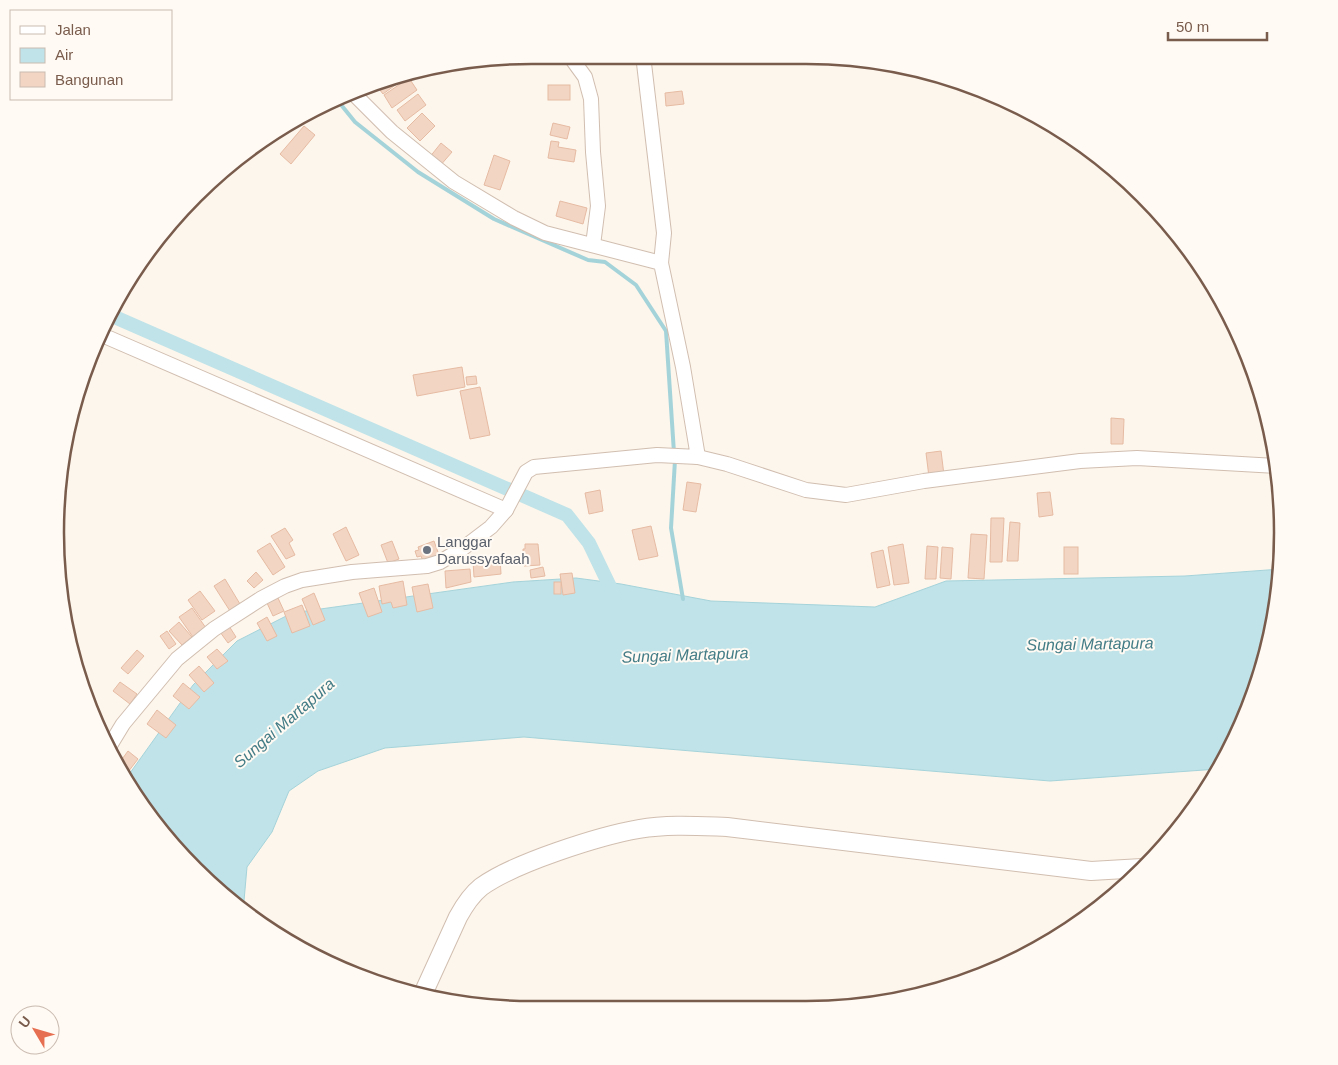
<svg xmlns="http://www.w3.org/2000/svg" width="1338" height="1065" font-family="Helvetica,sans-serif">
  <rect width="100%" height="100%" fill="#fdf6ec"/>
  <path fill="#bfe3e8" stroke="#a5d3da" d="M1281,569L1267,656L1234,744L1218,769L1050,781L524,737L385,748L318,771L289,791L272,832L247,867L243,912L173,847L125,780L193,685L237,641L292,613L513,582L576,578L621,584L711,601L875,607L946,581L1185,576Z"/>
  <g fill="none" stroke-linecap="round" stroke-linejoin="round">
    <g stroke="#a5d3da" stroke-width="4">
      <path d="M338,101L355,122L418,172L494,219L588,260L605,262L636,285L666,331L674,453"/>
      <path d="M675,460L671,528L683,599"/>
    </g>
    <path stroke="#bfe3e8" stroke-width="14" d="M110,315L567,515L589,543L615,597"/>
  </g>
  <g fill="#f3d5c3" stroke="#e6bba3">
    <path d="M402,74L405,78L383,94L376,85Z"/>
    <path d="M409,78L417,90L392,108L384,95Z"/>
    <rect x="548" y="85" width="22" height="15"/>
    <path d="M682,91L684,104L666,106L665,93Z"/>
    <path d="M418,94L426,105L405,121L397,110Z"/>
    <path d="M422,113L435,126L420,141L407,128Z"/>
    <path d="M553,123L570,127L567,139L550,135Z"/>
    <path d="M304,126L315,135L291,164L280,154Z"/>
    <path d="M551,141L559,142L558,147L576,150L574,162L548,158Z"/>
    <path d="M441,143L452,152L439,167L429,158Z"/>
    <path d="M494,155L510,161L500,190L484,185Z"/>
    <path d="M560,201L587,208L583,224L556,216Z"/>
    <path d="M462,367L465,387L417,396L413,375Z"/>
    <path d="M476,376L477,384L467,385L466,377Z"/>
    <path d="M480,387L490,435L470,439L460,391Z"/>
    <path d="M1111,418L1124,419L1123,444H1111Z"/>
    <path d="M941,451L944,475L929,477L926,453Z"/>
    <path d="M687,482L701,484L696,512L683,510Z"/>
    <path d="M600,490L603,511L589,514L585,493Z"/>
    <path d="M1050,492L1053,515L1039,517L1037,493Z"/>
    <path d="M991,518H1004L1002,562H990Z"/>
    <path d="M1010,522L1020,523L1018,561H1007Z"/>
    <path d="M651,526L658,556L639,560L632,530Z"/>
    <path d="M346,527L359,555L346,561L333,534Z"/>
    <path d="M285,528L293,540L289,543L295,555L286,559L271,536Z"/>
    <path d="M971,534L987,535L984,579L968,578Z"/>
    <path d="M392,541L399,559L388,563L381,545Z"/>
    <path d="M434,541L439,555L423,561L421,556L417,557L415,551L419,550L418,547Z"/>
    <path d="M270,543L285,567L273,575L257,551Z"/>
    <path d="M525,544H538L540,565L524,566L523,549H525Z"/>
    <path d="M903,544L909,583L894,585L888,547Z"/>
    <path d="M927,546L938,547L936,579H925Z"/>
    <path d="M942,547L953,548L951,579L940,578Z"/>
    <rect x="1064" y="547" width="14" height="27"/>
    <path d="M883,550L890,585L877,588L871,553Z"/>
    <path d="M500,558L501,574L474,577L473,561Z"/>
    <path d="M543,567L545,576L531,578L530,570Z"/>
    <path d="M470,569L471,582L446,588L445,571Z"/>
    <path d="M256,572L263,580L254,588L247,581Z"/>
    <path d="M572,573L575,593L563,595L560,574Z"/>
    <path d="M225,579L240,604L230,611L214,586Z"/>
    <path d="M403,581L407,605L393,608L391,602L382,604L379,586Z"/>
    <rect x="554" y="582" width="7" height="12"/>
    <path d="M428,584L433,608L417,612L412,587Z"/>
    <path d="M374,588L382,612L368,617L359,593Z"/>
    <path d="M200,591L215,611L202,620L188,600Z"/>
    <path d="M314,593L325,620L313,625L302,599Z"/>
    <path d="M278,598L284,611L273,616L267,603Z"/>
    <path d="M302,605L310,626L292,633L284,612Z"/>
    <path d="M192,608L206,628L193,637L179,617Z"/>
    <path d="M267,617L277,636L267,641L257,623Z"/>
    <path d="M179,622L192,637L182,645L169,631Z"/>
    <path d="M229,626L236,637L228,643L220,632Z"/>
    <path d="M167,631L176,644L169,649L160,636Z"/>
    <path d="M217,649L228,661L217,669L207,657Z"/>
    <path d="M137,650L144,656L128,674L121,668Z"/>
    <path d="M199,666L214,683L204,692L189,675Z"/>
    <path d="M120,682L137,694L130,704L113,691Z"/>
    <path d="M183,683L200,697L189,709L173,696Z"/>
    <path d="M157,710L176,725L166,738L147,724Z"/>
    <path d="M128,751L138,759L128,772L133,777L128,784L117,766Z"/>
  </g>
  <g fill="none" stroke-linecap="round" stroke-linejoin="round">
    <g stroke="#d1beb0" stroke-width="16">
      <g id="minor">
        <path d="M569,55L585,77L591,99L593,152L598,206L593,245"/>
        <path d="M643,55L664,233L661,263"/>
        <path d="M102,335L506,510"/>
        <path d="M698,457L727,464L806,490L846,495L924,481L1080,461L1137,458L1278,466"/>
        <path d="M109,747L123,724L177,659L214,629L262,598L285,586L302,580L352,572L427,566L440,562L462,549L491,527L506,510L526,472L534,467L657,455L698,457L683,367L661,263L545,233L514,218L454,182L392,132L354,94"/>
      </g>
    </g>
    <g stroke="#d1beb0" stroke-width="20">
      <path id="tertiary" d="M422,996L458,917C464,906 471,895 481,887C514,863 599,836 639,829C668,824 698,826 727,827L1091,871L1142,868"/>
    </g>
    <use href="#minor" stroke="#fff" stroke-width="14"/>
    <use href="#tertiary" stroke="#fff" stroke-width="18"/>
  </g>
  <circle fill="#6b7280" stroke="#fffaf3" stroke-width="2" cx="427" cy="550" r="5"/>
  <g text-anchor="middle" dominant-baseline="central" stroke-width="4" stroke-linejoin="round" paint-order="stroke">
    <g font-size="15" fill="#5b616d" stroke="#fffaf3" text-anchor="start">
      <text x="437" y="541">Langgar<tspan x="437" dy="17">Darussyafaah</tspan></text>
    </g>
    <g font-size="16" font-style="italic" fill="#437c86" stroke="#fffaf3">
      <text transform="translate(1090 644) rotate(-1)">Sungai Martapura</text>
      <text transform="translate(685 655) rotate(-2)">Sungai Martapura</text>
      <text transform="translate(284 723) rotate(-41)">Sungai Martapura</text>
    </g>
  </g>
  <path d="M0 0H1338V1065H0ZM532 64H806A468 468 0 0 1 1274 532V533A468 468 0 0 1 806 1001H532A468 468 0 0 1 64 533V532A468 468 0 0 1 532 64Z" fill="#fffaf3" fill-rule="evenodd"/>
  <path fill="none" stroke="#7a5c4d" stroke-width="2.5" d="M532 64H806A468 468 0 0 1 1274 532V533A468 468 0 0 1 806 1001H532A468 468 0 0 1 64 533V532A468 468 0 0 1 532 64Z"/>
  <rect x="10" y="10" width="162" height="90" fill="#fffaf3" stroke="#cabbb1"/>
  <rect x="20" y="26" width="25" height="8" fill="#ffffff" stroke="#cabbb1"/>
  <text x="55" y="35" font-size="15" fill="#7a5c4d">Jalan</text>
  <rect x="20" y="48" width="25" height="15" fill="#bfe3e8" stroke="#cabbb1"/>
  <text x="55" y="60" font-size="15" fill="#7a5c4d">Air</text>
  <rect x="20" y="72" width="25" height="15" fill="#f3d5c3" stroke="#cabbb1"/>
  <text x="55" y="85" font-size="15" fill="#7a5c4d">Bangunan</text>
  <g transform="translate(35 1030) rotate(308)"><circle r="24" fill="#fffaf3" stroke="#cabbb1"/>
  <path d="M0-4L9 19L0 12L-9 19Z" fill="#e76f51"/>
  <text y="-8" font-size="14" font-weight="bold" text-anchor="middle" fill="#7a5c4d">U</text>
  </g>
  <path d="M1168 32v8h99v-8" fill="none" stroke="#7a5c4d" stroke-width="2.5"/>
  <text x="1176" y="32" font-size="15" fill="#7a5c4d" stroke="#fffaf3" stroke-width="4" paint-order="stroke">50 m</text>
</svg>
